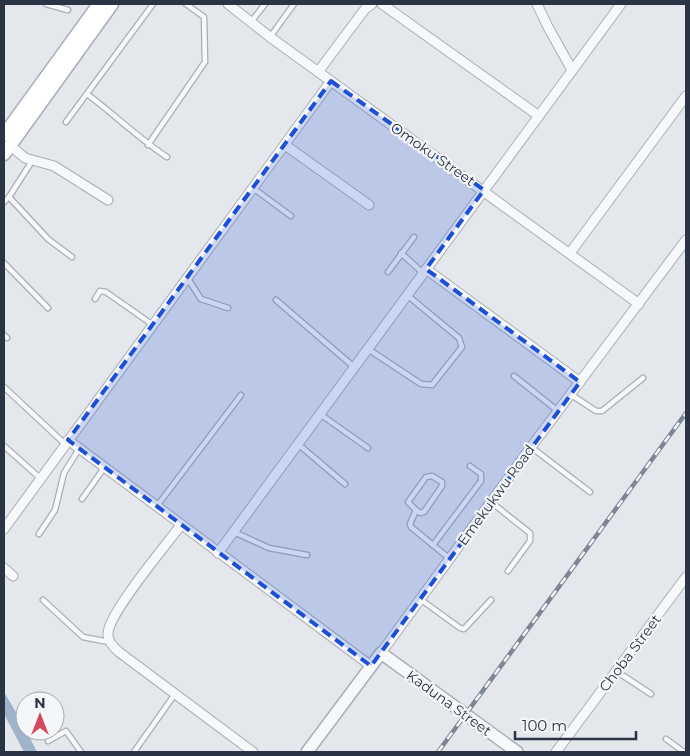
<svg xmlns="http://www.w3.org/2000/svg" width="690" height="756" font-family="Montserrat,sans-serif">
  <rect width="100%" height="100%" fill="#e4e7ec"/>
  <path fill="#9fb4cc" d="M4,692L23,724L37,752H24L4,714Z"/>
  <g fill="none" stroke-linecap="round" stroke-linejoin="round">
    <g stroke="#a9aeb7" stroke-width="7">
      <g id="service">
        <path d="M46,4L68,10"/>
        <path d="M251,22L265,4"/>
        <path d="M270,37L294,4"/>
        <path d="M87,94C114,114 138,138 167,157"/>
        <path d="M66,122L153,4"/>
        <path d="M148,145L205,62L204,17L186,4"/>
        <path d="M253,188L291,216"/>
        <path d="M9,197L48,239L72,257"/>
        <path d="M4,202L9,197L32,161"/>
        <path d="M401,253L423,273"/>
        <path d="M4,263L48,308"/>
        <path d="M388,272L414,237"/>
        <path d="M188,279L201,299L228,308"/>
        <path d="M95,299L100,291L106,292L153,325"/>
        <path d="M276,300L354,367"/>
        <path d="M4,335L7,338"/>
        <path d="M368,349L421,384L432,385L462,347L459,338L407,295"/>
        <path d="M514,376L558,411"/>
        <path d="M4,387L65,444"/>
        <path d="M570,394L596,411H602L643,378"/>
        <path d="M320,414L368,448"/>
        <path d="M298,444L345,484"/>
        <path d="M4,446L40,478"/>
        <path d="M531,447L590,492"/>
        <path d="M82,499L104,468"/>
        <path d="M491,502L530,533V541L508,571"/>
        <path d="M157,506L241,395"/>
        <path d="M416,510L420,513L424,512L442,486V482L432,476L426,477L408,502L416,510L410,524L411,527L450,559"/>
        <path d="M234,532L269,548L307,555"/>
        <path d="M39,534L55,510L64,473L79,449"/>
        <path d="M433,545L481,481V474L470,466"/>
        <path d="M420,599L460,628L464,629L491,600"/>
        <path d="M43,600L83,637L109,642"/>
        <path d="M616,671L651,694"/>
        <path d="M666,739L684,752"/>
        <path d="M48,741L66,731L81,752"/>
        <path d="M134,752L175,694"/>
      </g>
    </g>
    <g stroke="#a9aeb7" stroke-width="11">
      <g id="minor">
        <path d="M228,4L270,37L639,304"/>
        <path d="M382,4L539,116"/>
        <path d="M537,4L548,27L572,70"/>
        <path d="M318,72L365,9L372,4"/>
        <path d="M10,145L25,158L54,166L108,200"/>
        <path d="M285,145L369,205"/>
        <path d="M570,253L686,96"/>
        <path d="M426,269L580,382"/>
        <path d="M68,440L371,666"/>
        <path d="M181,525C166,545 109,613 108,633C107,641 113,647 119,652L253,752"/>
        <path d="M4,529L331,81"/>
        <path d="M218,553L621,4"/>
        <path d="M4,568L13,576"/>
        <path d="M381,653L531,447L686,240"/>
        <path d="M556,752L686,577"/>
      </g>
    </g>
    <g stroke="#a9aeb7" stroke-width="14">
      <path id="tertiary" d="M307,752L381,653L517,752"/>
    </g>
    <g stroke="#a9aeb7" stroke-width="15">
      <g id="secondary">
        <path d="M4,135L99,4"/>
        <path d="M4,154L112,4"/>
      </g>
    </g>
    <use href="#service" stroke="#f7f8fa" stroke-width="4.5"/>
    <use href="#minor" stroke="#f7f8fa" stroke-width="9"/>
    <use href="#tertiary" stroke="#f7f8fa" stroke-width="11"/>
    <use href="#secondary" stroke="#fff" stroke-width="12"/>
    <g stroke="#7d8696" stroke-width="4.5">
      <path id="rail" d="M438,752L686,413"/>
    </g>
    <use href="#rail" stroke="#f4f6f9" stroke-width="2.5" stroke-dasharray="8" stroke-linecap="butt"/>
  </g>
  <path fill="#1d4ed8" fill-opacity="0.2" stroke="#1d4ed8" stroke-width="4" stroke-dasharray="10 6" stroke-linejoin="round" d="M331,81L484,190L426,269L580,382L371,666L68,440Z"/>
  <g text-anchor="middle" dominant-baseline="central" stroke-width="4.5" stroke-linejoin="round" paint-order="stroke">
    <g font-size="14" fill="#2b3445" stroke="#f4f6f9">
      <text transform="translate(433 154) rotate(35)">Omoku Street</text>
      <text transform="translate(496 495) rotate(-54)">Emekukwu Road</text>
      <text transform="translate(630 653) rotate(-53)">Choba Street</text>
      <text transform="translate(449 703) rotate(36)">Kaduna Street</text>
    </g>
  </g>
  <rect width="690" height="756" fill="none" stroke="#2b3445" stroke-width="10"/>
  <g transform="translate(40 716)"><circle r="24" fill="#f4f6f9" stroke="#a4a8b1"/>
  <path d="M0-4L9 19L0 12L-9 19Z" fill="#d1495b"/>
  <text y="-8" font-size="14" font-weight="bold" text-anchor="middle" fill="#2b3445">N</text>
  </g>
  <path d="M515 731v8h121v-8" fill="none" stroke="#2b3445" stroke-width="2.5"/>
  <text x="522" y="731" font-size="15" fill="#2b3445" stroke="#f4f6f9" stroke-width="4" paint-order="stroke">100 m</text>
</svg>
